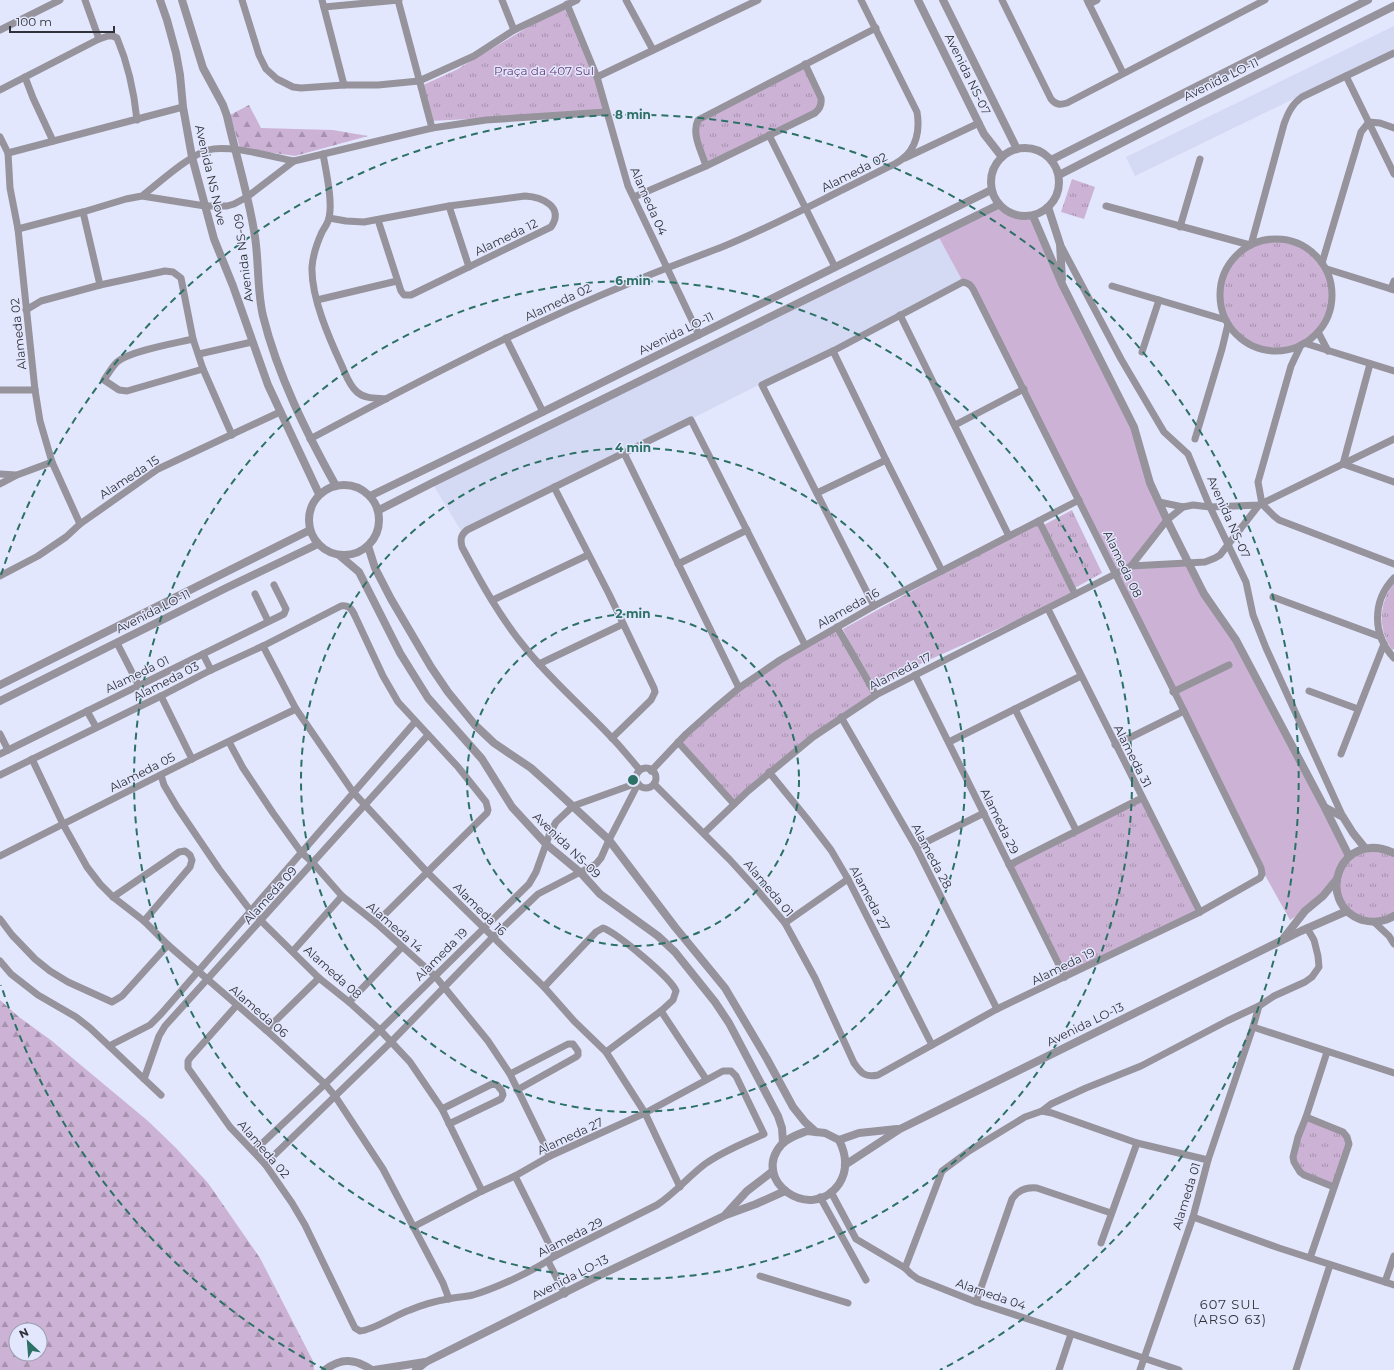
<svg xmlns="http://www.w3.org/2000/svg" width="1394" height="1370" font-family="Montserrat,sans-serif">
  <defs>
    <pattern id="forest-firs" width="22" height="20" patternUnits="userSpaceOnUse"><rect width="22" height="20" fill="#ccb3d5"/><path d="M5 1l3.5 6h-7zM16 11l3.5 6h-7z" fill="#a692ae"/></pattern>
    <pattern id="park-tufts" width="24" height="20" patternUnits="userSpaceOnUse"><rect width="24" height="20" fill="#ccb3d5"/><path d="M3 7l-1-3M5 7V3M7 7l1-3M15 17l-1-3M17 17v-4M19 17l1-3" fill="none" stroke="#a692ae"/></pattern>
  </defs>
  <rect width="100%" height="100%" fill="#e3e7fd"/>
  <g fill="#d4d9f4">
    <path d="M1394,26V50L1135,176L1126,157Z"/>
    <path d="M937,234L963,282L463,534L432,483Z"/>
  </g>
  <path fill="#ccb3d5" d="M998,205L1020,216H1033L1123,404L1167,520L1131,566L1189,563L1238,639L1349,856L1337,879L1305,911L1290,920L1257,861L969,284L963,282L937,234Z"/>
  <g fill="url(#forest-firs)" fill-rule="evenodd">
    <path d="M249,105L261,128L333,130L368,136L295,156L240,148L230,115Z"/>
    <path d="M0,1000L19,1017L52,1041L148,1121L176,1148L208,1183L260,1258L313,1361L314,1370H0ZM16,1330H40V1354H16Z"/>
  </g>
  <g fill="url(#park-tufts)">
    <path d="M567,4L606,112L430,121L421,86L456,70Z"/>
    <path d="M805,64L821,98L818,110L706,166L695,129L702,117Z"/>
    <path d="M1072,179L1095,187L1084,219L1061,212Z"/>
    <circle cx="1276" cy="295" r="56"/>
    <path d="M1072,510L1102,573L1073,589L1075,594L907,670L873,690L876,695L841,717L734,804L678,742L764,671L837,627L867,679L843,629L1039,521L1042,526Z"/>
    <path d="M1394,583V649L1392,650C1378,629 1378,604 1394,583Z"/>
    <path d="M1142,798L1200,912L1065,977L1009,865Z"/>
    <path d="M1356,851L1394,853V915L1382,921L1358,918L1338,895L1339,871Z"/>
    <path d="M1306,1117L1343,1132L1348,1140L1334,1187L1304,1175L1293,1157Z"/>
  </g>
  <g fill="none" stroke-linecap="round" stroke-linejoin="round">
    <g stroke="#96939c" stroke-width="7">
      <path d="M85,0L99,39"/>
      <path d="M242,0L259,55L266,69L277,79L293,87L301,88L344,85H378L419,81L474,56L514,30L577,0"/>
      <path d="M322,0L344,85"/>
      <path d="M398,0L432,128"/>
      <path d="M502,0L514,30"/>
      <path d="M626,0L653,50"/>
      <path d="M1002,0L1051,99C1056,105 1060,105 1067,103L1265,0"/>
      <path d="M1087,0L1123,73"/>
      <path d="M567,4L597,77L628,186L699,335"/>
      <path d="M1089,4L1097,0"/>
      <path d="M324,7L399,0"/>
      <path d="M0,30L60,0"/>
      <path d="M1346,76L1394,174"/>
      <path d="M25,77L33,98L53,141"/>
      <path d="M597,77L758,0"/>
      <path d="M0,90L99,39L108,36H113L117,38C128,64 134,91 137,120"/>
      <path d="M769,135L835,267"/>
      <path d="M0,137L8,153L10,188L18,229L35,390L40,421L52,462L80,524"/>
      <path d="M8,153L183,107"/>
      <path d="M323,154C326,171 333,202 329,218C328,223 325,227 322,232C317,243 313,254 312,267C311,297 329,338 342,366C346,375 349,385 357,392C365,399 376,398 386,399"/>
      <path d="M905,158L979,123"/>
      <path d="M294,161L432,128L486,120L606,112"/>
      <path d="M706,166C702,152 691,134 698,120L876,28"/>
      <path d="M634,197L706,166L815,113C820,109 822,105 821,98L805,64"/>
      <path d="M449,206L469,267"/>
      <path d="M1106,206L1250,245"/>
      <path d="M83,212L100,285"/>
      <path d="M329,218L346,221L364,222L449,206L525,196C542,197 565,207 551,227L411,295H404L401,291L378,220"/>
      <path d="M1180,227L1200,159"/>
      <path d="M18,229L83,212L126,199L142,196L205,206H227L234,204L247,197L294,161C272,157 229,144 208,150C188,156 159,183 142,196"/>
      <circle cx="1276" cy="295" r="56"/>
      <path d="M1060,244L1121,359L1164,432L1188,454L1210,507L1246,582L1253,615L1266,648L1343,817"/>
      <path d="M1251,245L1284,124C1288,113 1292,104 1302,97L1394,53"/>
      <path d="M1322,263L1361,132L1369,122L1380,123L1394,128"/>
      <path d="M1327,269L1394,290"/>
      <path d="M1112,286L1226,320"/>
      <path d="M1391,289L1394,281"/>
      <path d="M317,300L397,281"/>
      <path d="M26,310L41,301L100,285L165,271L173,272L181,278L193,339L203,369L232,435"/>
      <path d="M900,315L1009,536"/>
      <path d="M1318,332L1328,351"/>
      <path d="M506,338L543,412"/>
      <path d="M193,339C176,343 129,351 117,362C112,367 108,374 104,380L119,390L127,391L203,369"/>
      <path d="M1304,343L1394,371"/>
      <path d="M1301,345L1291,366L1258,482L1262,504L1274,516L1279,520L1394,564"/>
      <path d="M833,351L886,460L942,571"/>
      <path d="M1142,352L1159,300"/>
      <path d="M199,354L252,342"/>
      <path d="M1370,364L1343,464L1394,482"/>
      <path d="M0,390H35"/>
      <path d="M955,425L1024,389"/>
      <path d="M310,439C415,383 520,328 630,283C660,270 691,259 722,247C764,230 804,209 844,189C858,182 872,175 886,168C891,166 897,163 901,160C917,149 920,129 917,112L861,0"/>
      <path d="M1195,439L1222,349L1228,324"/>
      <path d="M624,453L739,688"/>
      <path d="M0,474L16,475"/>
      <path d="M0,484L17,475L52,462"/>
      <path d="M554,487L609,594L654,688L655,692L651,700L612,738"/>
      <path d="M817,493L886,460"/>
      <path d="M1159,502L1183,507L1193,505L1210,507L1259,505L1394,439"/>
      <path d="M1039,521L1075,594"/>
      <path d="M678,564L747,530"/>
      <path d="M1131,566L1167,520L1183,507"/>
      <path d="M0,576L38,556L66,537L80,524L158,469L280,412"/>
      <path d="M1394,578C1372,601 1372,635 1394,658"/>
      <path d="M255,594L268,621"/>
      <path d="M1273,597L1381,637"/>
      <path d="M493,600L588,555"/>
      <path d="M1048,609L1200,912"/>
      <path d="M837,627L876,695"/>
      <path d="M117,643L139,686"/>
      <path d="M263,646L296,709L353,792L427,872L544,987L574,1021L606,1052L645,1113L680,1187"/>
      <path d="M203,654L211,670"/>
      <path d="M539,664L623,624"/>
      <path d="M915,675L1065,977"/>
      <path d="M1309,691L1358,709"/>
      <path d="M1173,692L1229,665"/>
      <path d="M161,696L192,759"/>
      <path d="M1015,709L1076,830"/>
      <path d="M87,711L96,727"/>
      <path d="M841,717L916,847L997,1009"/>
      <path d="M0,734L8,750"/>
      <path d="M229,742L243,768L273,813L301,852L313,863L342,896L376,923L435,976L488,1041L510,1074L550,1156"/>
      <path d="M678,742L734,804"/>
      <path d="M949,742L1081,676"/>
      <path d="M1115,745L1184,711"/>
      <path d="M0,754L284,614L286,609L274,585"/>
      <path d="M1341,754L1384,644"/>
      <path d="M32,759L63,824L87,867L100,884L113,897L144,921L168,945L266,1030L325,1084L335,1096L383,1169L443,1283L449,1299"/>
      <circle cx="646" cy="778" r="10"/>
      <path d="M640,770C631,760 622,748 612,738C584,708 553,682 527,650C501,619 481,583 462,547C460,539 461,535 467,530L691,420L805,645"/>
      <path d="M651,771L686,734L714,709L739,688L780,660L874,606L1079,500"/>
      <path d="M769,772L808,820L831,850L848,879L932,1045"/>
      <path d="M0,775L161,696L211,670L263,646L341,606C349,605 352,609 355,616L383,676L398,702L458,767L486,802L488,810L487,813L376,923"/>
      <path d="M161,775L164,785L177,807L219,869L250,910L319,978L349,1002L380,1030L410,1062L442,1109L482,1191"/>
      <path d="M654,784L730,860L759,892L785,923L815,978L854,1063C861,1073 865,1078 878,1075L997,1009L1200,912L1260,878L1262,874L1261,868L1184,711L973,289C971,285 968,283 963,282L833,351L762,385L874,606"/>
      <path d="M704,833L748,791L813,737L876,695L1131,566L1205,562L1215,558L1220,555L1259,505"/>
      <path d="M916,847L984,813"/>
      <path d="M0,856L192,759L296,709"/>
      <path d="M1009,865L1142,798"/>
      <path d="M113,897L179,852L185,851L190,855L192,860L190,867L144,921"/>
      <path d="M0,919L12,935L35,959L50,971L68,982L112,1002L122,996L168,945"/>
      <path d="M1374,922L1389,936L1394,944"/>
      <path d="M785,923L848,879"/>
      <path d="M293,951L342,896"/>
      <path d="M0,961L11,974L38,995L76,1017L90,1028L161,1095"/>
      <path d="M544,987L596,932L603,928C617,933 671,978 676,991L673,1000L661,1011L606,1052"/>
      <path d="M349,1002L402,947"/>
      <path d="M237,1005L190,1058L188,1061V1068L230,1127L265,1164L292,1203L305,1225L352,1322L355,1328L360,1331C374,1330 395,1315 410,1310C422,1305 436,1301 448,1299C456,1297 465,1297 473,1295C497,1288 535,1270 555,1256L657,1205C675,1193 688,1177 705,1164C723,1151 744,1143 764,1134L736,1076L731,1071H723L645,1113L550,1156L515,1176L482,1191L413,1227"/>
      <path d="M661,1011L706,1079"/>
      <path d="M1253,1027L1394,1073"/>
      <path d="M266,1030L319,978"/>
      <path d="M109,1046L150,1025L161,1014L415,722"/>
      <path d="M1327,1052L1306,1117L1298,1137L1293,1157L1294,1162L1300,1172L1304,1175L1334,1187"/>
      <path d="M510,1074L568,1044H573L578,1051V1055L576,1057L517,1090"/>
      <path d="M144,1079L159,1036L165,1026L428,735"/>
      <path d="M442,1109L492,1084L497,1085L502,1091L503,1095L501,1099L449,1124"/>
      <path d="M1042,1111L1051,1104L1086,1088L1141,1066L1227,1021L1259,1006L1274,996L1305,982L1312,977L1319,967L1318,956L1314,940L1307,928"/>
      <path d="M1306,1117L1343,1132L1347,1137L1349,1144L1310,1258"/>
      <path d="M254,1151L325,1084L529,884L536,872L550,833L556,822L573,806L637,783"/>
      <path d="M265,1164L392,1041L493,937L538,894L596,864L601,858L609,840L638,784"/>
      <path d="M515,1176L555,1256"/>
      <path d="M831,1192L856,1239L905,1268L911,1274L918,1279L976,1302L1037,1322L1179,1370"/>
      <path d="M820,1197L866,1280"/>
      <path d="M1193,1217L1279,1248L1394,1285"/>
      <path d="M1101,1243L1137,1143"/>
      <path d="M548,1261L565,1294"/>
      <path d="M905,1268L942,1171L969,1151L1025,1117L1042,1111L1052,1113L1137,1143L1208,1160"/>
      <path d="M760,1276L848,1303"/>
      <path d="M1385,1282L1394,1256"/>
      <path d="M976,1302L1012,1199C1018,1190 1026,1187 1037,1188L1111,1213"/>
      <path d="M1059,1370L1071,1334"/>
      <path d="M1140,1370L1193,1217L1208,1160L1253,1027L1259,1006"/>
      <path d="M1296,1370L1330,1265"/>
    </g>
    <g stroke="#96939c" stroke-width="8">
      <path d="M160,0L167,20L176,53L180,75L183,107L192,157L214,239L233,286L268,385L319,494"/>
      <path d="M182,0L203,68L223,105L227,116C236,156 249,196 255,237C259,263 257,290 263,316C278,376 306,432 336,486"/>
      <path d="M918,0L984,134L1002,157"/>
      <path d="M943,0L1017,149"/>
      <circle cx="1025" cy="182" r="34"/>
      <path d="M1051,160L1368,0"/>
      <path d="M1059,175L1188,109L1394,6"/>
      <path d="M1048,207L1060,244L1062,279"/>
      <path d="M1033,216L1062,284L1134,427L1150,483L1167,520L1204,594L1236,640L1325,808L1349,856"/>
      <circle cx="344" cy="520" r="35"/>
      <path d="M370,496L480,443L991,190"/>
      <path d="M379,510L432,483L998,205"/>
      <path d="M368,546L375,568L391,599L431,667L448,692L475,725L494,743L531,768L550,785L609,840L675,927L725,988L767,1059L793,1107L805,1122L816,1132"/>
      <path d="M339,555L359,572L400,653L428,698L482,759L512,807L546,844L581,873L600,894L658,936L675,952L715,1002L729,1023L778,1116L782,1128L783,1143"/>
      <path d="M0,685L310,530"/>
      <path d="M0,701L226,588L318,544"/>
      <path d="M1326,808L1343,817L1353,833L1365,848"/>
      <path d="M1394,853C1339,828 1314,903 1362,920C1373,923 1384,922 1394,916"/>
      <path d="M1283,939L1305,911L1323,896L1337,879"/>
      <path d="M807,1131L825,1133L839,1140C846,1154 848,1170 839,1184C811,1224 749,1180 782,1144C789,1137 799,1134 807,1131Z"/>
      <path d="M839,1140L859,1133L897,1129"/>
      <path d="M845,1165L900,1129L1301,931L1347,911"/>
      <path d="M726,1214L747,1191L773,1171"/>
      <path d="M325,1370C342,1357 355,1359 372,1370"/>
      <path d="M374,1370L425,1362"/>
      <path d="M416,1370L426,1362L592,1279L726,1215L756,1204L785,1191"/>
    </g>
  </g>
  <g fill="none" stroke="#2c7165" stroke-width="2" stroke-dasharray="7 5">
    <circle cx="633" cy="780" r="166"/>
    <circle cx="633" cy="780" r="332"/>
    <circle cx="633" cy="780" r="499"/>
    <path d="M326 1370A665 665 0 0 1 1 985M1 575A665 665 0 1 1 940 1370"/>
  </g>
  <g text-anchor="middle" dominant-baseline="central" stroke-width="3" stroke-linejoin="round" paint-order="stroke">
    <g font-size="12" fill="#693e79" stroke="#e3e7fd">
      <text x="544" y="70">Praça da 407 Sul</text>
    </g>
    <g font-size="12" fill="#303139" stroke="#e3e7fd">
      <text transform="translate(968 74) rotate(64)">Avenida NS-07</text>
      <text transform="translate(1221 79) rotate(-26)">Avenida LO-11</text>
      <text transform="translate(854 172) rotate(-27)">Alameda 02</text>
      <text transform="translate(211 175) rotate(77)">Avenida NS Nove</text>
      <text transform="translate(649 201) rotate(66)">Alameda 04</text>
      <text transform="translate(506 237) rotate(-26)">Alameda 12</text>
      <text transform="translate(243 258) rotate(-97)">Avenida NS-09</text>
      <text transform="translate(558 302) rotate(-25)">Alameda 02</text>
      <text transform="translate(676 333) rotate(-26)">Avenida LO-11</text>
      <text transform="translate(18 334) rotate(-96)">Alameda 02</text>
      <text transform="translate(129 477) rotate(-33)">Alameda 15</text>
      <text transform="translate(1229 517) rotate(66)">Avenida NS-07</text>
      <text transform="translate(1123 564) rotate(64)">Alameda 08</text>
      <text transform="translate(848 608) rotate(-29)">Alameda 16</text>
      <text transform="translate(153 611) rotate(-27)">Avenida LO-11</text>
      <text transform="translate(900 671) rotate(-27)">Alameda 17</text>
      <text transform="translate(137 674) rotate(-26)">Alameda 01</text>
      <text transform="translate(166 681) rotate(-27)">Alameda 03</text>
      <text transform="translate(1133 756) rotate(63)">Alameda 31</text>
      <text transform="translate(142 772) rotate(-27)">Alameda 05</text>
      <text transform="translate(1000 821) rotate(64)">Alameda 29</text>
      <text transform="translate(567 845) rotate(44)">Avenida NS-09</text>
      <text transform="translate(932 856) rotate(62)">Alameda 28</text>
      <text transform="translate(769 888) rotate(50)">Alameda 01</text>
      <text transform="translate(270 895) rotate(-48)">Alameda 09</text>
      <text transform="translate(870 898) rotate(62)">Alameda 27</text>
      <text transform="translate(480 909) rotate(45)">Alameda 16</text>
      <text transform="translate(395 927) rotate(41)">Alameda 14</text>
      <text transform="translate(441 954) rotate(-45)">Alameda 19</text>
      <text transform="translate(1063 966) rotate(-26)">Alameda 19</text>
      <text transform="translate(333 972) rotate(42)">Alameda 08</text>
      <text transform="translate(259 1011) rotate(41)">Alameda 06</text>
      <text transform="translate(1085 1024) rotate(-26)">Avenida LO-13</text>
      <text transform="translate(570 1136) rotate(-25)">Alameda 27</text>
      <text transform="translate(264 1149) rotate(49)">Alameda 02</text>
      <text transform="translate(1186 1196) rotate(-73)">Alameda 01</text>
      <text transform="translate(570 1237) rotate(-27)">Alameda 29</text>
      <text transform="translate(570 1277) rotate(-27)">Avenida LO-13</text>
      <text transform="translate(991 1294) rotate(19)">Alameda 04</text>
    </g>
    <g font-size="13" letter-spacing="1" fill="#303139" stroke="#e3e7fd">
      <text x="1230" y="1304">607 SUL<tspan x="1230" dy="15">(ARSO 63)</tspan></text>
    </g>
  </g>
  <circle cx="633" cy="780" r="6" fill="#2c7165" stroke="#e3e7fd" stroke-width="2"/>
  <g font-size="12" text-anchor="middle" font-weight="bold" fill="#2c7165" stroke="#e3e7fd" stroke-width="3" stroke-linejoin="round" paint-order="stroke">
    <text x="633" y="119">8 min</text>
    <text x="633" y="285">6 min</text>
    <text x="633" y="452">4 min</text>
    <text x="633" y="618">2 min</text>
  </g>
  <g transform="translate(28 1342) rotate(334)"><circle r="19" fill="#e3e7fd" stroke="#9b9eaf"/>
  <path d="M0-3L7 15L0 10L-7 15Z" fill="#2c7165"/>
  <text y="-6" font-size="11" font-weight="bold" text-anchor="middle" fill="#303139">N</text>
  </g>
  <path d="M10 26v6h104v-6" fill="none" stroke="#303139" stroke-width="2"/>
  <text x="16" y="26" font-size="12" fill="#303139" stroke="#e3e7fd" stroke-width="3" paint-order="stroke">100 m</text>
</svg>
